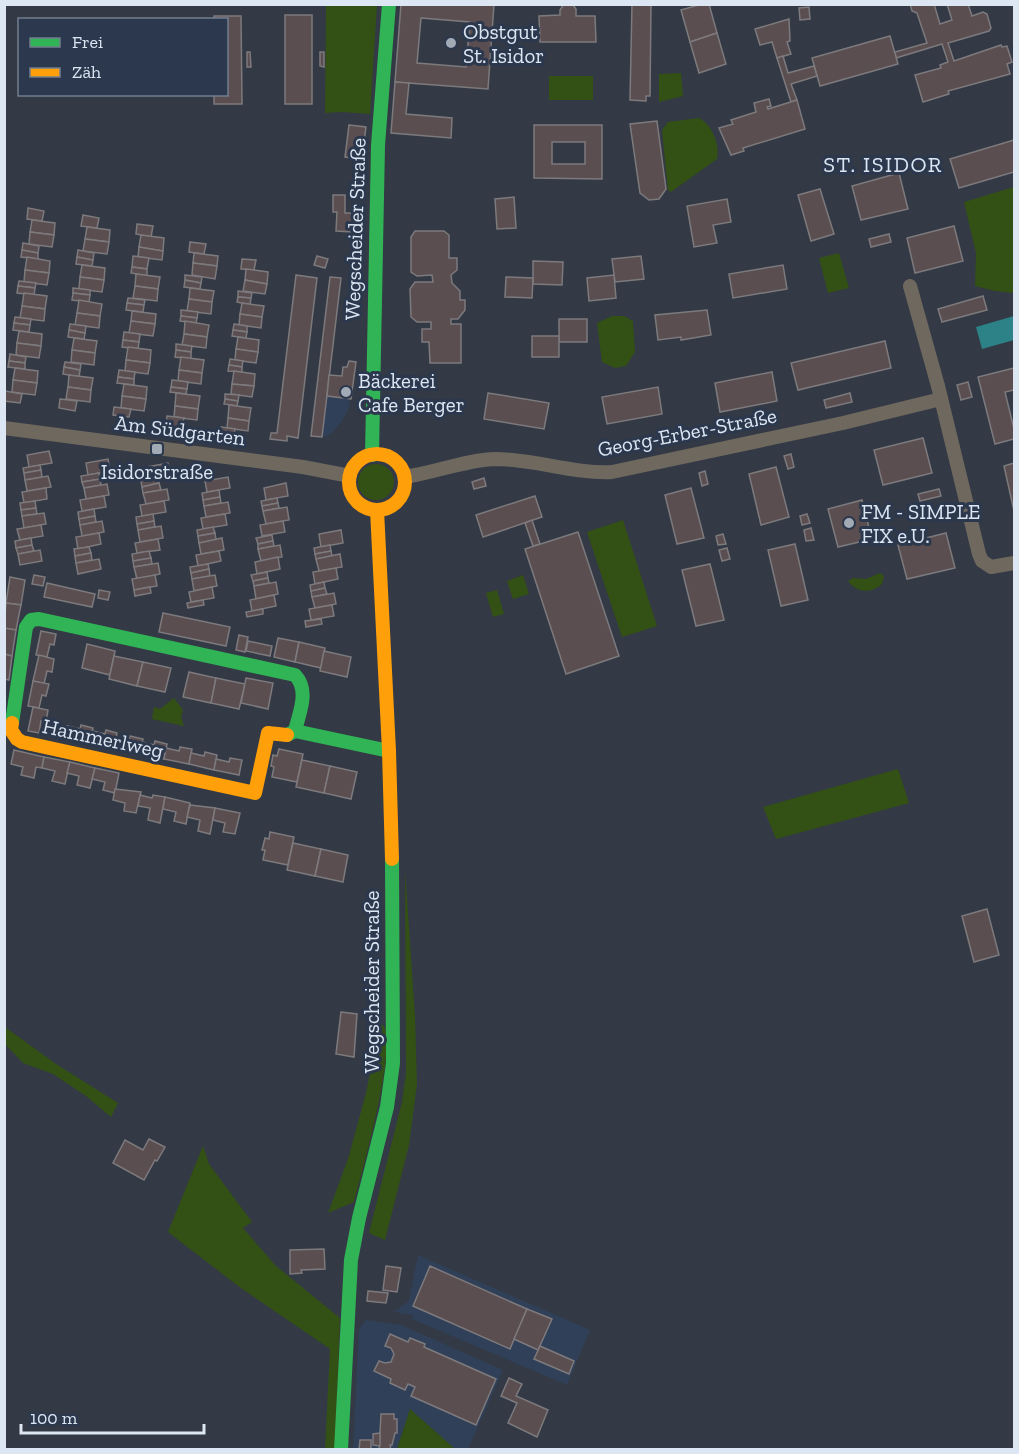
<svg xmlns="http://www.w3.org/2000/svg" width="1019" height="1454" font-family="'Zilla Slab',serif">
  <rect width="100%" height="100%" fill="#333a45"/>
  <g fill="#304058">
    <path d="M356,362L348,410L342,421L330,435L322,437L329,375L342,376L343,367H347V364Z"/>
    <path d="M418,1255L590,1330L567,1385L412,1319L413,1315L394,1312L409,1301Z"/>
    <path d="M366,1320L401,1325L503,1370L468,1449H455L410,1409L397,1449L353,1450L359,1329Z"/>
  </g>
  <g fill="#335015">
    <path d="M326,5H377L370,114L342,112L325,113Z"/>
    <path d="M681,73L683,96L659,102V74Z"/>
    <rect x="549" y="76" width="44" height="24"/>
    <path d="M699,118C712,125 720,144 717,159L671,192L668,190L662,130L668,122Z"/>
    <path d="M1014,187V293L995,291L975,286L976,253L964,202Z"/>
    <path d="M839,253L849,288L828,293L819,258Z"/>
    <path d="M612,316H624L633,321L635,352L626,366L615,368L602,362L597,323Z"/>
    <circle cx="376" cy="482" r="18"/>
    <path d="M623,520L657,626L622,637L587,532Z"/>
    <path d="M880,573L884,576L882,584C871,594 857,593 848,581L853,578L866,579Z"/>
    <path d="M523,575L529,594L513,599L507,581Z"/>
    <path d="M497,590L504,614L493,617L486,593Z"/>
    <path d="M174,698L183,710L181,717L184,726L152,719L154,707L160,709Z"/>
    <path d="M898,769L909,803L776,839L763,807Z"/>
    <path d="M405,869L415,1016L417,1084L409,1145L385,1240L369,1233L402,1102L406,1073Z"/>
    <path d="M379,1024L383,1025C398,1046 362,1172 354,1202L328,1213L348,1159L366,1093L369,1078L377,1049Z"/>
    <path d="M5,1027L56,1064L118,1103L111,1117L86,1096L53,1074L23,1063L5,1044Z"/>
    <path d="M203,1146L209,1164L252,1222L243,1228L276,1266L340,1318L335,1449H325L330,1349L238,1286L168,1232Z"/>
    <path d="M410,1409L455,1449H397Z"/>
  </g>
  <path fill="#2c8286" d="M1014,316V340L982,349L976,327Z"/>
  <g fill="#5a4e51" stroke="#7d7a7d" stroke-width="1.5" fill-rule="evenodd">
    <path d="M401,4H494L488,89L395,82ZM421,18L470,22L466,67L417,63Z"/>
    <path d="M564,4H572L576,9V16H595L596,42H540L539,16L560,15V10Z"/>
    <path d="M632,4H651L650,96H646V101L630,100Z"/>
    <path d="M702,4H709L717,33L690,42L681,10Z"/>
    <path d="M910,4H934L940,24L952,20L947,4H968L972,16L983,12L987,14L991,28L989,31L948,43L954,61L1001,45L1002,47L1007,46L1012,62L1007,64L1010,74L948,91L949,94L923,102L915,75L941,68L940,65L948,62L942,44L896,58L895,52L927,43L917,13L912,11Z"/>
    <path d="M809,7L810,19L800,20L799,8Z"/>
    <rect x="285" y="15" width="27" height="89"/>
    <path d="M214,16H241L242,104H214V94H226V20H214Z"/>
    <path d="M789,19L790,41L787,42L791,54L777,58L772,42L760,45L755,29Z"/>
    <path d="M717,33L726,64L699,73L690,42Z"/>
    <path d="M890,36L898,64L820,86L812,58Z"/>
    <path d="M247,52H250L251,67H247Z"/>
    <path d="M320,52H324V67L320,66Z"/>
    <path d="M783,56L788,73L814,66L817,76L791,84L797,100L791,102L777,58Z"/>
    <path d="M395,82L409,83L406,114L452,118L451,138L391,133Z"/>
    <path d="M769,99L771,106L767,107L768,109L797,100L805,129L743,148L744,151L731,155L719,128L733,124L731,120L756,112L754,103Z"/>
    <path d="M657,121L666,189L659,199L649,200L640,193L630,124Z"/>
    <path d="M349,125L366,127L362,159L345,157Z"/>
    <path d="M534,125H602V179L534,178ZM552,142H585V164H552Z"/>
    <path d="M1014,140V172L959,188L950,159Z"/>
    <path d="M899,173L908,209L861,220L852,186Z"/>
    <path d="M820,189L834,234L811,241L798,195Z"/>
    <path d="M333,195H345V213H353L352,232L336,231L337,212H333Z"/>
    <path d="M514,197L516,228L497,229L495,199Z"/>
    <path d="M727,199L731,222L713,225L717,243L694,247L687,206Z"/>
    <path d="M28,208L44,211L42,221L27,219Z"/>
    <path d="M83,215L99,218L97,228L81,226Z"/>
    <path d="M32,220L55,223L54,235L30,232Z"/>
    <path d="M137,224L153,226L151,237L136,234Z"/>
    <path d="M954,226L963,261L915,273L907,238Z"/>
    <path d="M87,227L110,230L109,242L85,239Z"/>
    <path d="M415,231H444L449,235V258H457V270L451,275L452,283L460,291V300H465V310L458,319H451V324H461V363H430L429,342H422V329H431V322H417L411,317L410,289L415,282H433L432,275L417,276L411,272V237Z"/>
    <path d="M30,232L54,235L52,247L29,244Z"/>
    <path d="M889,234L891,242L871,247L869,239Z"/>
    <path d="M141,235L164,238L163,251L139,247Z"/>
    <path d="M85,239L109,242L107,254L83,251Z"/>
    <path d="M190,242L206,244L204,254L189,252Z"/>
    <path d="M23,243L39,246L38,253L22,250Z"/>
    <path d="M139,247L163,251L162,260L138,257Z"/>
    <path d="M22,250L38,253V259L21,257Z"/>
    <path d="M78,250L94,253L93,260L77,257Z"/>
    <path d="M194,253L218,256L217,266L193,263Z"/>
    <path d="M133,256L149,258L147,269L132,267Z"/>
    <path d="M317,256L328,259L325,268L314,265Z"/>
    <path d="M641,256L644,279L615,282L612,259Z"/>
    <path d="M27,257L50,261L49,273L25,270Z"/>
    <path d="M77,257L93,260L92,266L76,264Z"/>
    <path d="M242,259L256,260L254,270L241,269Z"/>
    <path d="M533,261L563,262L562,285L533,284Z"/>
    <path d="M193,263L217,266L215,279L192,275Z"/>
    <path d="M82,265L105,268L104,280L80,277Z"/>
    <path d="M783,265L787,289L733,298L729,274Z"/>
    <path d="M132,267L147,269V276L131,273Z"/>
    <path d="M246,269L268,272L267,284L245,280Z"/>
    <path d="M25,270L49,273L47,285L24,282Z"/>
    <path d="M136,274L160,277L158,289L135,286Z"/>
    <path d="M185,275L202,277L201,283L185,280Z"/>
    <path d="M296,275L317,278L298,438L287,436V441L270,439L271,433H277Z"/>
    <path d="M614,275L616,298L589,301L587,278Z"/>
    <path d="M80,277L104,280L102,292L79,289Z"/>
    <path d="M330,277L341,278L322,437L311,436Z"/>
    <path d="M506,277L533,278L532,298L505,297Z"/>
    <path d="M185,280L201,283L200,289L184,287Z"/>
    <path d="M245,280L267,284L265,294L243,291Z"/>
    <path d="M19,281L36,283L35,288L18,286Z"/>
    <path d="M18,286L35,288L34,295L17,293Z"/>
    <path d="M135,286L158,289L157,301L133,298Z"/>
    <path d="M73,288L90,290V295L73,293Z"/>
    <path d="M190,288L214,291L212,302L189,299Z"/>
    <path d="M238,291L252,293L251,298L238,297Z"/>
    <path d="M24,293L47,296L45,309L22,306Z"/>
    <path d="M73,293L90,295L89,302L72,300Z"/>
    <path d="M983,296L987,310L942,322L938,309Z"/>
    <path d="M238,297L251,298L250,305L237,302Z"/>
    <path d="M128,298L145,300L144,305L127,303Z"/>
    <path d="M189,299L212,302L211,314L187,311Z"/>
    <path d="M79,300L102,304L100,316L77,313Z"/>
    <path d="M127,303L144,305L143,312L126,310Z"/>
    <path d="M242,303L264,306L262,317L240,314Z"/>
    <path d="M22,306L45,309L44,321L20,318Z"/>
    <path d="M181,310L198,312L197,318L181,316Z"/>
    <path d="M707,310L711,335L681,340V337L658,340L655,315Z"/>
    <path d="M132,311L156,314L155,324L131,321Z"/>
    <path d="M77,313L100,316L99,328L75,325Z"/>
    <path d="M240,314L262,317L261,328L239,325Z"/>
    <path d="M181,316L197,318L196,323L180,321Z"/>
    <path d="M15,317L31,319L30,325L14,323Z"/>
    <rect x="559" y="319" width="28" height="23"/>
    <path d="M131,321L155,324L153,336L129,333Z"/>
    <path d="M185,321L209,325L207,337L184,334Z"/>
    <path d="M14,323L30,325L29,332L13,330Z"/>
    <path d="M70,324L86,326L85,333L69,330Z"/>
    <path d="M234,324L247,326V332L233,330Z"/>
    <path d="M69,330L85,333L84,339L68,337Z"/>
    <path d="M233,330L247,332L246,338L232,336Z"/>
    <path d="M19,331L42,334L41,346L17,343Z"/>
    <path d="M124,332L140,334L139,342L123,340Z"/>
    <path d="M184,334L207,337L206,348L182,345Z"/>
    <rect x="532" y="336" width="27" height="21"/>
    <path d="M238,337L259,340L258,352L236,349Z"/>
    <path d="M74,338L97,341L95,353L72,350Z"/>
    <path d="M123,340L139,342L138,349L122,347Z"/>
    <path d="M885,341L891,368L798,390L791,363Z"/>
    <path d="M17,343L41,346L39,358L16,355Z"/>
    <path d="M176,344L192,346L191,352L176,350Z"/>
    <path d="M128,347L151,350L150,363L126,360Z"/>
    <path d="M236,349L258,352L256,363L235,360Z"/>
    <path d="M72,350L95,353L94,365L71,362Z"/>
    <path d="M176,350L191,352V359L175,357Z"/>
    <path d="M10,354L26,357L25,363L9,361Z"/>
    <path d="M181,357L204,360L202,373L179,370Z"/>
    <path d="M230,359L243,361L242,367L229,365Z"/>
    <path d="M126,360L150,363L148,374L125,371Z"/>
    <path d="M9,361L25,363V369L8,367Z"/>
    <path d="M349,361L356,362L351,399L327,396L329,375L342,376L343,367H347Z"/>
    <path d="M65,362L81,364L80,370L64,367Z"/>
    <path d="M229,365L242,367V372L228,371Z"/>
    <path d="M64,367L80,370L79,377L63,374Z"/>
    <path d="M15,368L38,371L37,383L13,380Z"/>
    <path d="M1014,368V390L1005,392L1014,429V439L995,444L978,377Z"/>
    <path d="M119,370L135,372L134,379L118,377Z"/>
    <path d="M179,370L202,373L201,384L178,381Z"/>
    <path d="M234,371L255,374L254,386L232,384Z"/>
    <path d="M772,372L777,401L720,412L715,383Z"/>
    <path d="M69,375L93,378L91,390L68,387Z"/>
    <path d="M118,377L134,379V385L117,383Z"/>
    <path d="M13,380L37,383L35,395L12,392Z"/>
    <path d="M172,380L188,382L187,389L171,387Z"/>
    <path d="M968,382L972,397L961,400L957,385Z"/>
    <path d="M124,384L147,387L146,399L122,396Z"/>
    <path d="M232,384L254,386L252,397L231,394Z"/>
    <path d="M68,387L91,390L90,402L66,399Z"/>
    <path d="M171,387L187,389L186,394L170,392Z"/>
    <path d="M658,387L662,414L607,424L602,397Z"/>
    <path d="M5,391L22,394L20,403L4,401Z"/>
    <path d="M176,393L200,396L198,409L175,406Z"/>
    <path d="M488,393L549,403L544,429L484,419Z"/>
    <path d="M850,393L852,402L826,408L824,400Z"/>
    <path d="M225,394L239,395L238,401L225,399Z"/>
    <path d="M122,396L146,399L144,411L121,408Z"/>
    <path d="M60,399L77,401L75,411L59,408Z"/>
    <path d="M225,399L238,401L237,406L224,404Z"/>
    <path d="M229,405L251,408L249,421L228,418Z"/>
    <path d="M175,406L198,409L197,420L174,417Z"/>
    <path d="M114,407L131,409L129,417L113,415Z"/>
    <path d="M167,416L184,418L182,427L166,425Z"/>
    <path d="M228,418L249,421L248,431L227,428Z"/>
    <path d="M221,427L235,429L234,435L220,433Z"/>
    <path d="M923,438L932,473L883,485L874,450Z"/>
    <path d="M49,451L52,463L29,467L27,455Z"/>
    <path d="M791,454L794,467L788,469L784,456Z"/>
    <path d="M108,459L110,471L88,475L86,463Z"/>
    <path d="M168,463L170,475L148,479L146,467Z"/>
    <path d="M1014,463V511L1004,466Z"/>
    <path d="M40,465L41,470L24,473L23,468Z"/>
    <path d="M776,467L789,517L761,525L749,474Z"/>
    <path d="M41,470L42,477L25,480L24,473Z"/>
    <path d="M705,471L708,484L702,486L699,473Z"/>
    <path d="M99,473L100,479L82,482L81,476Z"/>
    <path d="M48,476L51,487L27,491L25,480Z"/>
    <path d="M158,477L159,483L142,487L141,481Z"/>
    <path d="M228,477L230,488L207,492L205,481Z"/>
    <path d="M484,478L486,486L474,489L472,482Z"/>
    <path d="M100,479L101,485L84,488L82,482Z"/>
    <path d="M159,483L161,490L143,493L142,487Z"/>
    <path d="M286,483L288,496L266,500L264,488Z"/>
    <path d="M107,484L109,495L86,499L84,488Z"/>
    <path d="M46,488L47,499L24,503L22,492Z"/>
    <path d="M691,488L704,538L677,544L665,495Z"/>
    <path d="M167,489L169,500L146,504L143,493Z"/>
    <path d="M939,489L941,496L920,501L918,494Z"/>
    <path d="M219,490L220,497L203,500L202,493Z"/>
    <path d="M104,496L106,507L82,511L80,500Z"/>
    <path d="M535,496L542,517L483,537L476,515Z"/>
    <path d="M220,497L221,503L204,506L203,500Z"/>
    <path d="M277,498L278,503L262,506L261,501Z"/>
    <path d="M862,500L872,539L838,547L828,509Z"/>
    <path d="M35,501L36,508L21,510L20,503Z"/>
    <path d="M164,501L166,512L142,516L140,505Z"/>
    <path d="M228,502L230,513L206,517L204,506Z"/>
    <path d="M278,503L279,508L263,511L262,506Z"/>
    <path d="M287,507L289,520L266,524L263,511Z"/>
    <path d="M36,508L37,514L22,516L21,510Z"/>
    <path d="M94,509L95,516L79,519L78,512Z"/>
    <path d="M44,513L46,524L24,528L22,516Z"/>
    <path d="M153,514L154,521L137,524L136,517Z"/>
    <path d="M225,514L227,525L203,529L201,518Z"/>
    <path d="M807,514L810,523L802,525L800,516Z"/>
    <path d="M95,516L96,522L80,525L79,519Z"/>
    <path d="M532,520L540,544L533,546L525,523Z"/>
    <path d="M102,521L104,532L82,536L80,525Z"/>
    <path d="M154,521L155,527L138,530L137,524Z"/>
    <path d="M283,521L285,532L262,536L260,525Z"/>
    <path d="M41,525L43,536L20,540L17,529Z"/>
    <path d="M161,526L163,538L140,542L138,530Z"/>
    <path d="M213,527L215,533L198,536L197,530Z"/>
    <path d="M811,528L814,540L806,541L804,530Z"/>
    <path d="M341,530L343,543L321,547L319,534Z"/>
    <path d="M578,532L619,656L566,674L525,549Z"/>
    <path d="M99,533L101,544L78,549L76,537Z"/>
    <path d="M215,533L216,540L199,543L198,536Z"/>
    <path d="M946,533L955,568L907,579L898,545Z"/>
    <path d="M723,534L726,544L718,545L716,536Z"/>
    <path d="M272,535L273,541L258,544L256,538Z"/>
    <path d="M31,538L32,545L16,548L15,541Z"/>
    <path d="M222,538L224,550L201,554L199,543Z"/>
    <path d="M158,539L160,550L137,553L135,543Z"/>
    <path d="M273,541L274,546L258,549V544Z"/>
    <path d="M795,544L808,600L781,606L768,550Z"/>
    <path d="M32,545L34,551L18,554L16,548Z"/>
    <path d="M280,545L282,557L261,561L258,549Z"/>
    <path d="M330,545L331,551L315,554L314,548Z"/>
    <path d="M89,547L91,553L75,556L74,549Z"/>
    <path d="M727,548L730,559L722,561L719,550Z"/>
    <path d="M40,550L42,561L20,565L18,554Z"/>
    <path d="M149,551L151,558L133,561L132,554Z"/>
    <path d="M219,551L221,561L198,566L196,555Z"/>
    <path d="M331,551L332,556L316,559L315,554Z"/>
    <path d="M91,553L92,560L76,563L75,556Z"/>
    <path d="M340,554L342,567L319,571L316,559Z"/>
    <path d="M278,557L280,569L257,574L255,562Z"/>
    <path d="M151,558L152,564L134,567L133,561Z"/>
    <path d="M99,559L101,569L78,574L76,563Z"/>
    <path d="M158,563L160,574L137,579L134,567Z"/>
    <path d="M208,564L209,569L191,573L190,567Z"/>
    <path d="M710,564L724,620L696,626L682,570Z"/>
    <path d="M336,568L338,579L315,584L313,572Z"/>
    <path d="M209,569L210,576L192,579L191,573Z"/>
    <path d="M267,572L268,578L253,581L251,575Z"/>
    <path d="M34,575L45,577L43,586L32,584Z"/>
    <path d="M155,575L157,586L134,590L132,579Z"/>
    <path d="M215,575L217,586L194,591L192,579Z"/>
    <path d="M10,577L25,580L21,605L6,603Z"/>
    <path d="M268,578L269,583L254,586L253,581Z"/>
    <path d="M276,582L278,594L256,599L254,586Z"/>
    <path d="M324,582L325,588L311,591L310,585Z"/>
    <path d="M47,583L95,594L92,607L44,597Z"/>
    <path d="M150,587L151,593L135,596L134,590Z"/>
    <path d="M212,587L214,598L191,602L189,592Z"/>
    <path d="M325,588L327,594L312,597L311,591Z"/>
    <path d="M99,590L110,592L108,600L98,598Z"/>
    <path d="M334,593L336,604L315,608L312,597Z"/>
    <path d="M274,595L276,606L252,611L250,600Z"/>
    <path d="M203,600L204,605L188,608L187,603Z"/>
    <path d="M6,603L21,605L16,630L4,628Z"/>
    <path d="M332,605L334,616L311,620L309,609Z"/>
    <path d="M263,609V614L247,617L246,612Z"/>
    <path d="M163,613L230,627L226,646L159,632Z"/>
    <path d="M321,619L322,624L306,627L305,621Z"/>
    <path d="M4,628L16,630L12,656L4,654Z"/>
    <path d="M41,631L56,634L54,645L50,644L47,657L36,655Z"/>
    <path d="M239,635L248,637L245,652L236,650Z"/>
    <path d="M278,638L299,642L295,662L274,657Z"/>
    <path d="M248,641L272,646L270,656L246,651Z"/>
    <path d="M299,642L325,648L321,668L295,662Z"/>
    <path d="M87,644L115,651L110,675L82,668Z"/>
    <path d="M324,651L351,657L347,677L320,671Z"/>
    <path d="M4,654L12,656L9,680L4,679Z"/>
    <path d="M39,655L54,659L52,672L47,671L44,684L33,681Z"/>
    <path d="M114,656L143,662L137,686L109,679Z"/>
    <path d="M143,662L171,668L165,692L137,686Z"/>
    <path d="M189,672L216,678L211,703L183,697Z"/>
    <path d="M216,678L245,684L239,709L211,703Z"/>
    <path d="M246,678L273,683L268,709L241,703Z"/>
    <path d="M33,681L49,684L46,696L42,695L39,708L28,706Z"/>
    <path d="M33,707L48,710L46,722L41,721L39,733L28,731Z"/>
    <path d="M81,725L93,728L90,742L64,736L67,726L80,729Z"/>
    <path d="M106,730L117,733L114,747L90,742L92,731L105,734Z"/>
    <path d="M130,736L143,739L139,753L114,747L116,737L129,740Z"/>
    <path d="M155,741L167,744L164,759L139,753L142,742L154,745Z"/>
    <path d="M180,747L192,749L189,764L164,759L166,748L179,751Z"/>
    <path d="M279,749L303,754L297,782L272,777L274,767L271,766L273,755L277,756Z"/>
    <path d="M14,750L44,757L42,768L36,767L34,778L21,775L23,767L11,764Z"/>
    <path d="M205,752L217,755L214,770L189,764L191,753L204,756Z"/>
    <path d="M44,757L70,762L65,784L52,781L55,771L42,768Z"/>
    <path d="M230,758L242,760L239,775L214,770L216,759L229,762Z"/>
    <path d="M302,760L330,766L324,793L296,787Z"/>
    <path d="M70,762L95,768L90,788L77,785L79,776L67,773Z"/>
    <path d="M330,766L357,772L351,799L324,793Z"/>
    <path d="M95,768L119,773L115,793L103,790L105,782L92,779Z"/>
    <path d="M115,789L141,792L136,813L124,811L125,803L113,800Z"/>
    <path d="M140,795L152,798L153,795L165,797L160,823L148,820L150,808L138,806Z"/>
    <path d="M165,797L190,803L186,824L174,821L176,812L163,809Z"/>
    <path d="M190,805L215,808L210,834L198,831L200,820L187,817Z"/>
    <path d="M215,808L240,813L235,834L223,832L225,823L213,820Z"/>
    <path d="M270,832L294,837L288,865L263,860L265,850H262L265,838L269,839Z"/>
    <path d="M293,843L321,849L315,876L287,870Z"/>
    <path d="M321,849L348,855L343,882L315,876Z"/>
    <path d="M987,909L999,955L974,962L962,916Z"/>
    <path d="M341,1012L357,1014L354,1057L336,1054Z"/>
    <path d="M149,1139L165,1147L157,1161L155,1160L144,1180L113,1163L125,1140L143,1150Z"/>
    <path d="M324,1249L325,1269L301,1270L302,1273L290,1274V1250Z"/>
    <path d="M386,1266L401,1268L397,1292L383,1290Z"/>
    <path d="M430,1266L527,1309L510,1349L413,1306Z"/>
    <path d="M368,1291L388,1293L386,1303L367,1301Z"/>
    <path d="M527,1309L552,1319L538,1350L514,1339Z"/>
    <path d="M390,1334L408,1342L410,1338L425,1344L424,1347L496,1379L476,1425L411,1396L415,1387L408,1384L405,1390L390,1383L391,1379L374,1371L379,1361L385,1363L391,1362L394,1354L391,1348L385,1346Z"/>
    <path d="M540,1346L574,1361L569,1374L534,1359Z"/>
    <path d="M509,1378L522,1384L516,1396L548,1410L537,1437L508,1423L517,1403L501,1396Z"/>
    <path d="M381,1414H394V1419H397V1433H395L392,1445H390L391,1450H379Z"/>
    <path d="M380,1433V1446L373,1445V1434Z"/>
    <path d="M360,1440H371V1450H359Z"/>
  </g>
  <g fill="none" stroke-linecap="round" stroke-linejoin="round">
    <g stroke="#6f685f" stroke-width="14">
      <path d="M910,286L938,386L979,554L982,561L991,567L1014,563"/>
      <path d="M4,428L303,467L350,476"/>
      <path d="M404,477C435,473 464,460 496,459C534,459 574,474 612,472L843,423L941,399"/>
    </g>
    <g stroke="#30b455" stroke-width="14">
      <path d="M372,455L378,145L389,4"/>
      <path d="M12,723L26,627L31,620L39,619L295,675C310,691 299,713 295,731"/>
      <path d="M287,735L295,731L389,751"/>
      <path d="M341,1450L351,1260L359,1218L387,1107L393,1063L392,859"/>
    </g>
    <g stroke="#ff9f0a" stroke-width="14">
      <circle cx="377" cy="482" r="28"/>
      <path d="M377,510L389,751L392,859"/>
      <path d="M12,723L11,730L17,739L22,742L255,793L268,733L287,735"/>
    </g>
  </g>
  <g fill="#a2aab6" stroke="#2b384d" stroke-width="2">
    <circle cx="451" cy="43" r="6"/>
    <circle cx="346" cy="392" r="6"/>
    <rect x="151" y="443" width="12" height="12" rx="3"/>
    <circle cx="849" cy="523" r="6"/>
  </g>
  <g text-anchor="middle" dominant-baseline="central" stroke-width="6" stroke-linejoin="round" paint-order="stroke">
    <g font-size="21" fill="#dde6f3" stroke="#2b384d" text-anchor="start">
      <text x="463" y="31">Obstgut<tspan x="463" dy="24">St. Isidor</tspan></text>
      <text x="358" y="380">Bäckerei<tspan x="358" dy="24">Cafe Berger</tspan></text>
      <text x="157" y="471" text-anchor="middle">Isidorstraße</text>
      <text x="861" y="511">FM - SIMPLE<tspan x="861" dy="24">FIX e.U.</tspan></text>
    </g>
    <g font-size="21" fill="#dde6f3" stroke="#2b384d">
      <text transform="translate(355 229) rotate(-88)">Wegscheider Straße</text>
      <text transform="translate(180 430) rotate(7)">Am Südgarten</text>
      <text transform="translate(687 432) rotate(-11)">Georg-Erber-Straße</text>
      <text transform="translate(103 738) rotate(12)">Hammerlweg</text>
      <text transform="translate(371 982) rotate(-90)">Wegscheider Straße</text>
    </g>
    <g font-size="22" letter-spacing="1.5" fill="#dde6f3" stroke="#2b384d">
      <text x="883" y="164">ST. ISIDOR</text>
    </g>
  </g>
  <rect width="1019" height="1454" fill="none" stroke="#dde6f3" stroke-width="12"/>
  <rect x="18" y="18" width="210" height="78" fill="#2b384d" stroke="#727e8f" stroke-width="1.5"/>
  <rect x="30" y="38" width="30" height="9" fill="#30b455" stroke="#727e8f" stroke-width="1.5"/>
  <text x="72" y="48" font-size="18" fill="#dde6f3">Frei</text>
  <rect x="30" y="68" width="30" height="9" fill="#ff9f0a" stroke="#727e8f" stroke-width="1.5"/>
  <text x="72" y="78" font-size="18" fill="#dde6f3">Zäh</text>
  <path d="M21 1424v9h183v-9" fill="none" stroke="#dde6f3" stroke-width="3"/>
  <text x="30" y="1424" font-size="18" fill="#dde6f3" stroke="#2b384d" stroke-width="4.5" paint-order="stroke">100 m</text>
</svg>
